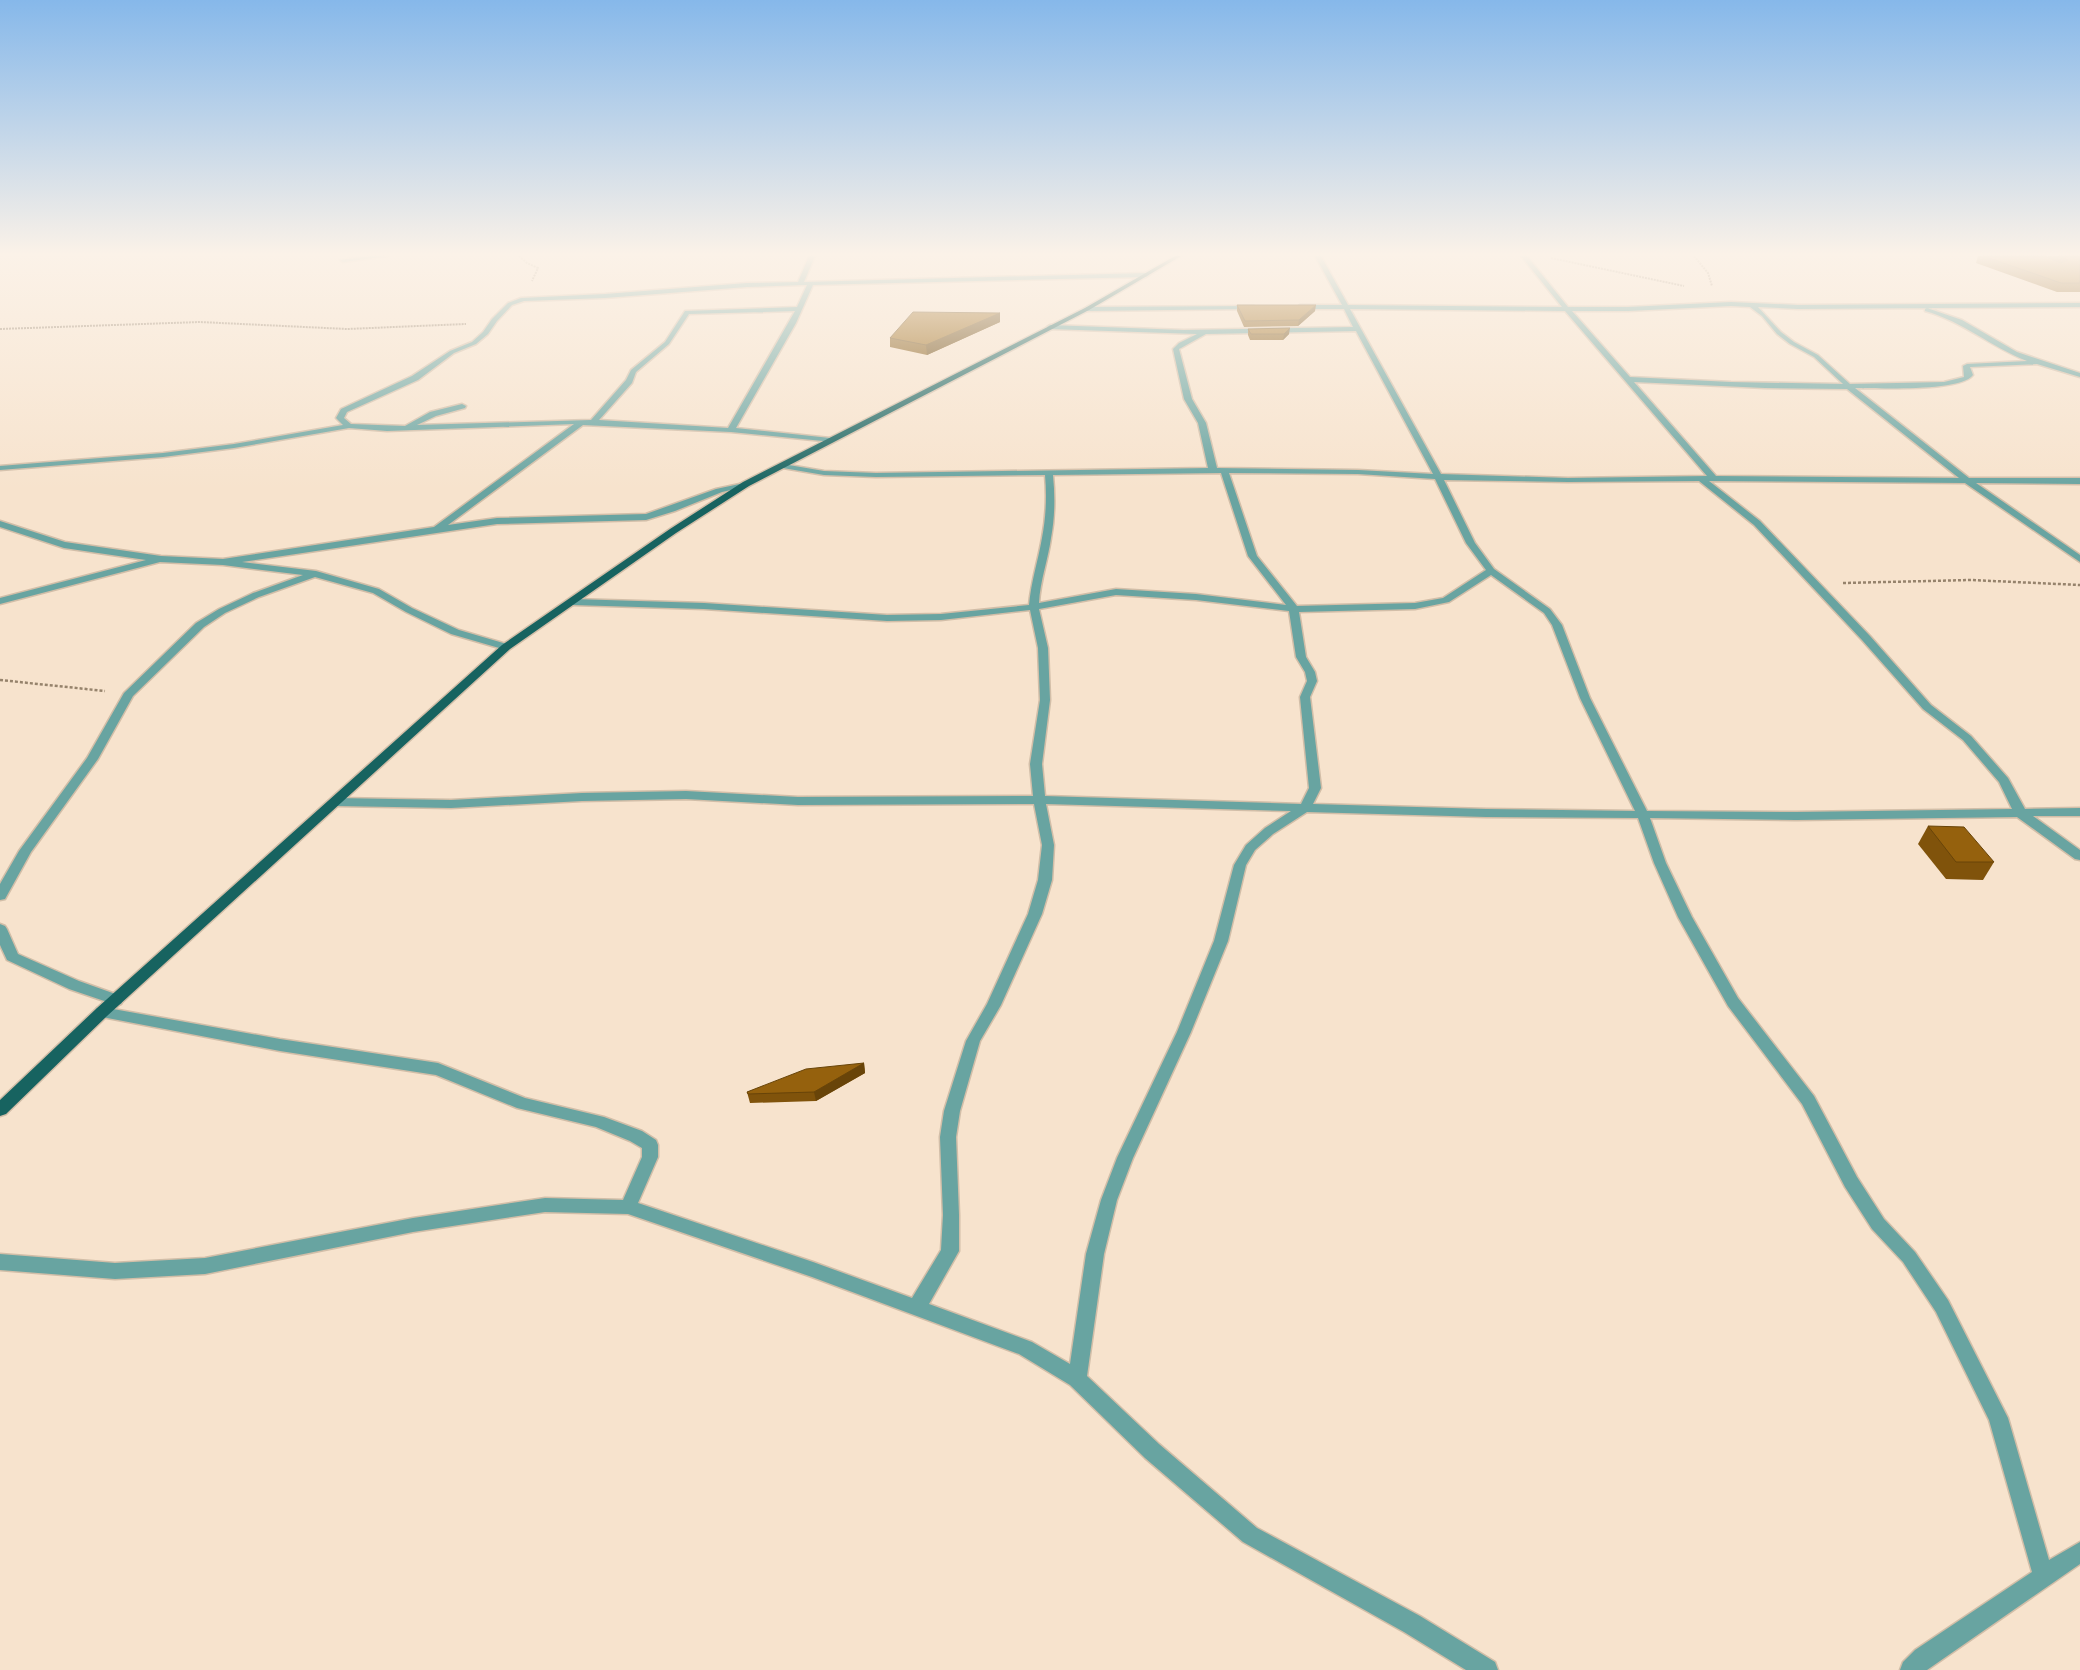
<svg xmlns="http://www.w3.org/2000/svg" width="2080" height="1670" font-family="'Source Sans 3',sans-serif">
  <rect width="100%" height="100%" fill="#f7e3cd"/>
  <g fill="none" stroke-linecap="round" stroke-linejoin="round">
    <g stroke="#d2bea8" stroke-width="3">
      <g id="minor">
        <path d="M372,256H388L343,262L340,260Z"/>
        <path d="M809,256H815L804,282L1146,273L1149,275L1146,277L813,285L796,323L736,428L830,438H833V442L731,432L583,425L448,525L497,518L646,514L716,489L749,482V486L722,492L675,511L646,520L497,524L242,562L316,571L379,589L412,608L459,630L510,645L511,647L506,650L451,634L406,612L373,593L315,577L259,597L225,613L204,627L133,696L98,759L31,852L5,899L0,900V884L19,851L87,758L124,693L196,623L219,609L253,593L303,575L223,565L160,562L0,604V598L146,560L64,548L0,527V521L65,542L161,556L223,559L434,527L574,424L387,431L349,428L234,448L163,457L0,470V466L163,453L234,444L343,425L336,418L341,409L412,376L450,351L472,342L483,332L492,319L508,303L521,298L605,294L747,283L798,282ZM803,285H807L797,307L685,311L665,342L631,370L626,380L591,420L417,425L436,416L465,408L466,406L462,404L430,412L405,426L351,424L344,418L347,412L418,380L454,353L476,344L488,334L497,321L512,305L524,301L605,298L747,287ZM795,311L728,428L599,420L632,383L636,372L669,344L689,314Z"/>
        <path d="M1315,256H1321L1348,305L1562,307L1521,256H1527L1568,307H1628L1731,302L1798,305L2080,303V307L1798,309L1758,307L1781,332L1794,342L1818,355L1850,384L1944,382L1964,377L1963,366L1967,364L2027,361C1991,347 1962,321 1925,311V309L1927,308L1962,320L2017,352L2080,373V377L2037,364L1970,367L1973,375C1961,392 1877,388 1855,388L1969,478H2080V484L1976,483L2080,555V562L1965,483L1709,481L1760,521L1870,636L1931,705L1971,736L2008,778L2025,809L2080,808V816H2033L2080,850V860L2075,859L2017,817L1796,820L1650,818L1666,863L1692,917L1738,998L1814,1096L1857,1177L1884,1219L1915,1252L1948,1300L2008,1418L2049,1560L2080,1542V1564L1927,1670H1900L1903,1662L1915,1650L2032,1572L1989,1420L1936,1312L1903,1262L1872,1229L1845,1187L1802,1104L1728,1006L1678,917L1654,863L1638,818L1486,817L1307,812L1273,834L1255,850L1246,865L1228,941L1191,1032L1133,1158L1117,1200L1104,1254L1087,1376L1159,1444L1257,1528L1420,1616L1495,1662L1498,1670H1466L1404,1632L1243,1542L1145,1458L1070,1385L1019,1354L812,1277L628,1214L545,1212L413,1232L205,1274L115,1279L0,1270V1254L115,1263L205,1258L413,1218L545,1198L623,1200L642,1157V1148L630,1141L596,1127L517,1108L436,1075L280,1051L97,1016L95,1012L97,1008L102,1007L280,1039L438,1063L525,1098L604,1117L642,1131L656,1140L658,1145V1157L638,1203L813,1262L912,1298L941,1250L943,1215L940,1137L944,1111L966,1041L987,1004L1028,914L1038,880L1042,845L1034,804L798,805L686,799L582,801L451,808L337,806L331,802L337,798L451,800L582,793L686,791L798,797L1033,796L1030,764L1040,700L1038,648L1030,610L941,620L887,621L704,609L573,605L568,602L573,599L704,603L887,615L941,614L1029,605C1031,582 1038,561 1042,538C1046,517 1047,496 1045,475L876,477L824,475L783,468L779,466L783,464L824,471L876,473L1208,468L1198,423L1184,399L1173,349L1179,343L1197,334L1050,329L1047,327L1050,325L1184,330L1353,327L1344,309H1300L1297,307L1300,305H1342ZM1731,306L1750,307L1762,316L1777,334L1790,344L1814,357L1843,384L1731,382L1630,377L1572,311H1628ZM1350,309L1565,311L1707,476L1568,478L1441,474ZM1356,331L1433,474L1358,470L1217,468L1206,423L1192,399L1179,349L1181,348L1206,334ZM1634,382L1765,388L1847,389L1959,478L1716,476ZM1221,473L1248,556L1286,605L1196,594L1116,589L1039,603C1040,581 1048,560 1051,538C1055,517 1055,496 1053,475ZM1229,473L1358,474L1435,479L1466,543L1486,570L1443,598L1415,603L1297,606L1257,556ZM1444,480L1568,482L1699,481L1754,525L1862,640L1923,709L1963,740L1999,782L2012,809L1796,812L1647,811L1590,698L1562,625L1550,609L1494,569L1475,543ZM1491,575L1544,613L1552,625L1580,698L1635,811L1486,809L1313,804L1321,788L1310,697L1317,681L1315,672L1306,657L1299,612L1415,609L1449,602ZM1116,595L1196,600L1289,611L1296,657L1305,672L1307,681L1300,697L1309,788L1301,804L1045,796L1042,764L1050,700L1048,648L1039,609ZM1046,804L1291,811L1265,828L1246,845L1234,865L1214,941L1177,1032L1117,1158L1101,1200L1086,1254L1070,1364L1032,1342L929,1304L959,1251V1215L956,1137L960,1111L980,1041L1001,1005L1042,914L1052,880L1054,845Z"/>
        <path d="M1254,306L1255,307L1252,309L1087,311L1084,309L1087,307Z"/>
        <path d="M0,924L5,926L7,929L18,954L79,981L121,996L123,1000L121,1004L116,1005L69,989L7,960L0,945Z"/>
      </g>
    </g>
    <g stroke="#d2bea8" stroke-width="3">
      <path id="major" d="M1175,256H1181L1089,310L749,486L676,533L510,649L107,1016L6,1114L0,1116V1100L97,1008L502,645L670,529L743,482L1085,308Z"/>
    </g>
    <g stroke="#96836c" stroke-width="2" stroke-dasharray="2 1" stroke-linecap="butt">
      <path d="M519,256L527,263L538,268L532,281"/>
      <path d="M1694,256L1708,273L1712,286"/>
      <path d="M1551,258L1684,286"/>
      <path d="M0,329L200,322L347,329L466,324"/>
    </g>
    <g stroke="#96836c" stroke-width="2.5" stroke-dasharray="3 2" stroke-linecap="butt">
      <path d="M1843,583L1971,580L2080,585"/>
      <path d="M0,680L105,691"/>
    </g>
    <use href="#minor" fill="#68a4a1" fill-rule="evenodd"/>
    <use href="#major" fill="#176360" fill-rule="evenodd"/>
  </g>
  <g fill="#80530b">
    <path d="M1978,256L2048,257V256H2080V292H2057L1976,263Z"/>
    <path d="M1237,305L1315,311L1298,326L1244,327L1237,311Z"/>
    <path d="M1000,313V322L927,355L890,347V338Z"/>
    <path d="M1248,329L1289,334L1283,340H1250L1248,335Z"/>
    <path d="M1928,826L1994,862L1983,880L1946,879L1918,844Z"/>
    <path d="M864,1063L865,1073L816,1101L750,1103L747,1092Z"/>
  </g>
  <g fill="#684409">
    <path d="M1316,305L1315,311L1298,326L1299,320Z"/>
    <path d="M1000,313V322L927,355L926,345Z"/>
    <path d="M1290,328L1289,334L1283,340L1284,334Z"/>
    <path d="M864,1063L865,1073L816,1101L814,1092Z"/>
  </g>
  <g fill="#95610d" stroke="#684409">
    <path d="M1983,256H2045L2061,263L2068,260L2059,256H2080V283H2061Z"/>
    <path d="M1237,305H1316L1299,320L1245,321Z"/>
    <path d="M913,312L1000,313L926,345L890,338Z"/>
    <path d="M1290,328L1284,334H1251L1248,329Z"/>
    <path d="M1928,826L1964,827L1994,862H1956Z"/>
    <path d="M864,1063L814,1092L748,1094L747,1092L806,1069Z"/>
  </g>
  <linearGradient id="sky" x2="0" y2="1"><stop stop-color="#86b8ea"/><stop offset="0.52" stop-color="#fbf2e8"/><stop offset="1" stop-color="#fbf2e8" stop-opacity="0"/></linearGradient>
  <rect width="2080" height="489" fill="url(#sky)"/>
</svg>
